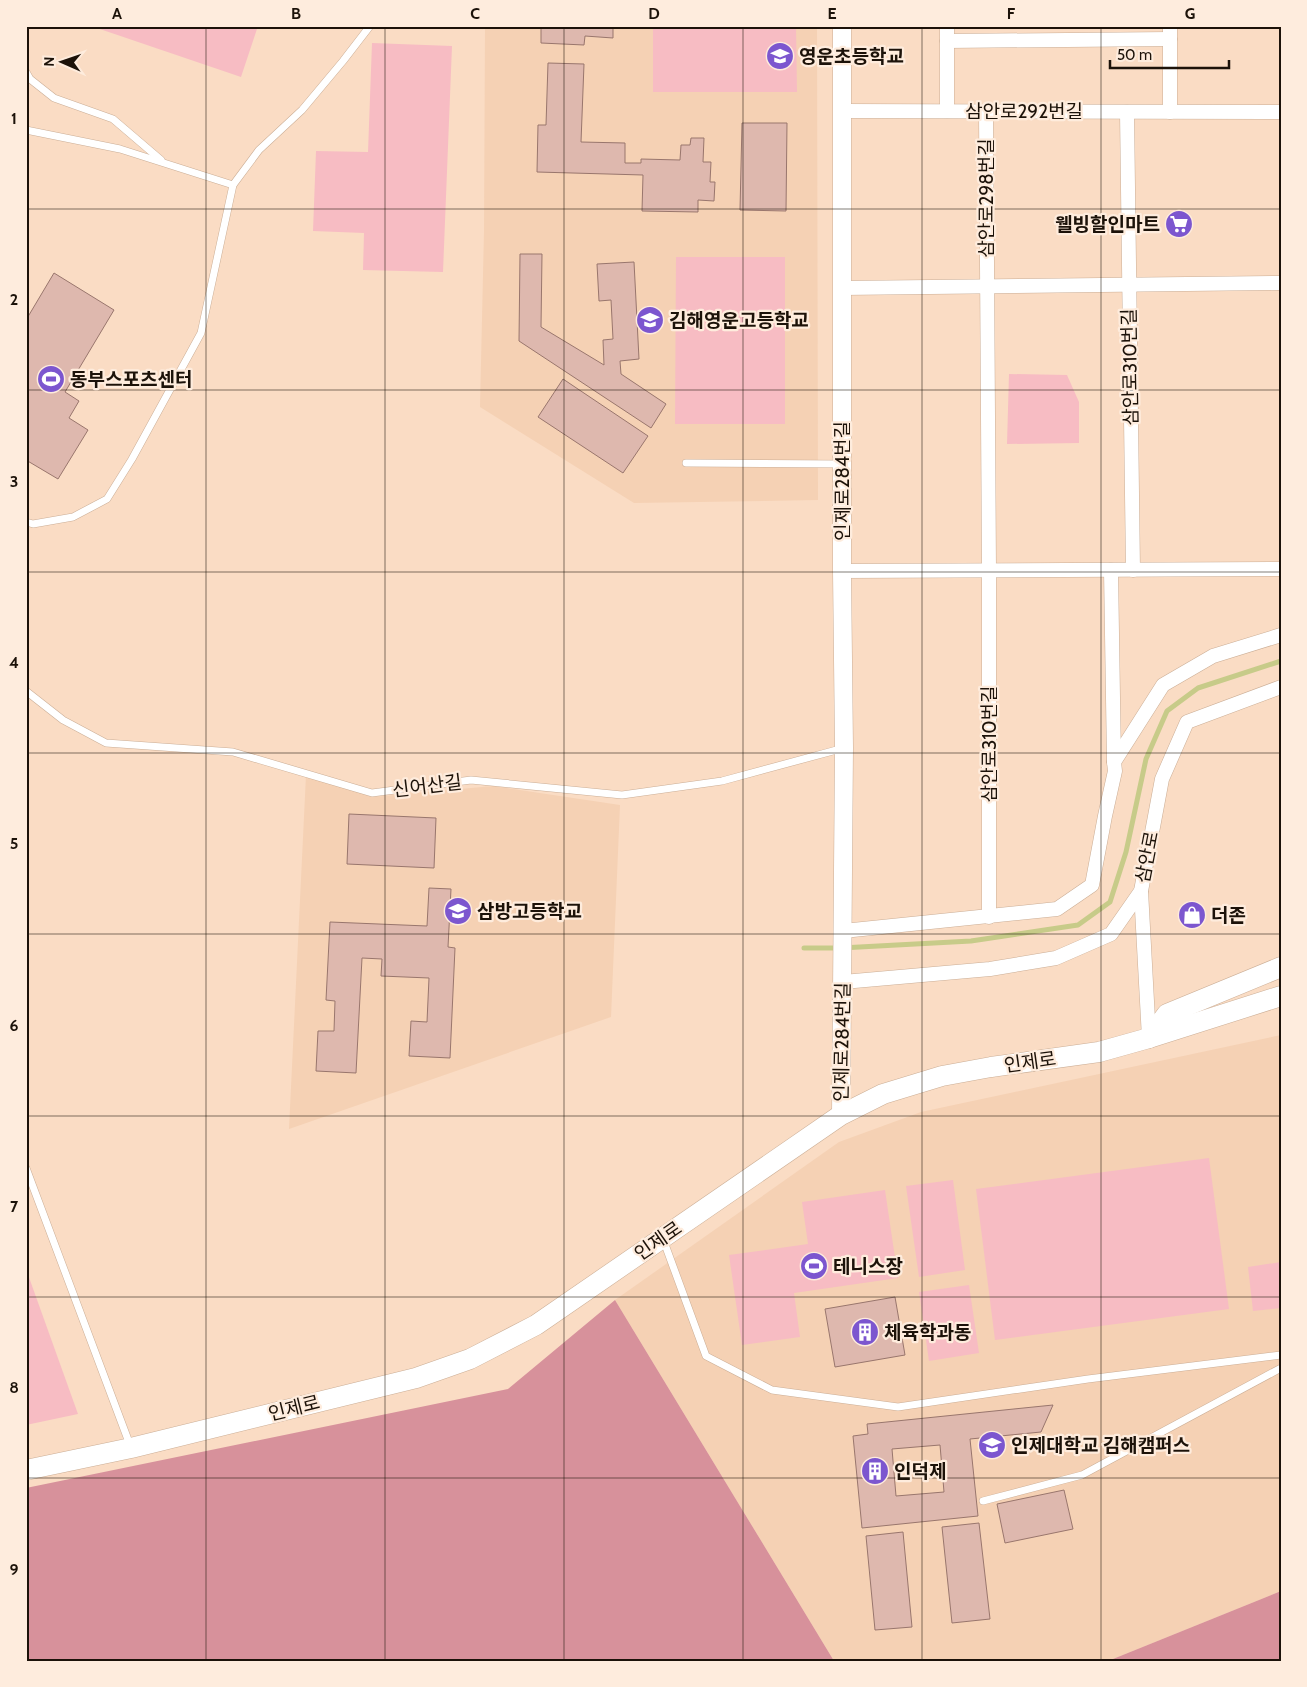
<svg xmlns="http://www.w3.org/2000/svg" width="1307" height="1687" font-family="Cabin,'Noto Sans KR',sans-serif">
  <rect width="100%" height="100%" fill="#fadcc4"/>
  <g fill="#f5d1b4">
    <path d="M485,26H817L818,500L634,503L480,407L484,231Z"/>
    <path d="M306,775L372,797L493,786L620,805L611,1017L289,1129Z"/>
    <path d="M1281,1035V1591L1108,1661H834L615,1300L839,1142L921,1112Z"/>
  </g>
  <g fill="#f7bcc3">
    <path d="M91,26H258L241,77Z"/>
    <path d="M653,26H796L797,92H653Z"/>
    <path d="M372,43L452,46L443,272L363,270L364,233L313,231L316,151L368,152Z"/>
    <path d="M676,257H785V424H675Z"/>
    <path d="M1009,374L1067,375L1079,402V443L1007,444Z"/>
    <path d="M1209,1158L1229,1309L995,1340L976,1189Z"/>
    <path d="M953,1180L965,1270L919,1277L906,1186Z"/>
    <path d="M885,1190L898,1278L794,1293L800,1337L742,1345L729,1255L808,1244L802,1202Z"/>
    <path d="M1281,1262V1308L1253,1311L1248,1267Z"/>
    <path d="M26,1269L78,1414L26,1425Z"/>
    <path d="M969,1285L979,1353L929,1361L919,1292Z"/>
  </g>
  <g fill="#d7919b">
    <path d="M615,1300L834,1661H26V1488L508,1389Z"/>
    <path d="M1281,1591V1661H1108Z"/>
  </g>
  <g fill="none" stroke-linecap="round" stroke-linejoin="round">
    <path stroke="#c7cb89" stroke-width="5" d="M804,948H841L971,941L1078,925L1110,902L1126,852L1146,759L1167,711L1198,688L1281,661"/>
  </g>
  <g fill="#deb8ae" stroke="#99766d" fill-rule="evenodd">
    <path d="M541,26H613V38L585,36L584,45L541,43Z"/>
    <path d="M548,63L584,64L581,142L625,143V163H641V159L680,160L681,145H690L691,138H704L703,162H711L710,182H715L714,201L698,200V212L642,211L643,175L537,172L538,125H546Z"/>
    <path d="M742,123H787L786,211L740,210Z"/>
    <path d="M520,254H542L541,327L604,365L603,340L613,339L611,300L599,301L597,264L634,262L639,359L620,361L621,374L666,404L651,428L519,341Z"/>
    <path d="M54,273L114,310L65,392L79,401L69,418L88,430L58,479L26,460V320Z"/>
    <path d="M563,379L648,436L623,473L538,417Z"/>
    <path d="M349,814L436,818L434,868L347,864Z"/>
    <path d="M429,888L451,889L448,947L455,948L450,1058L409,1056L411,1021L427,1022L429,978L381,976L382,959L362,958L356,1073L316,1071L318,1031H334L335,1001L326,1000L330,922L427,926Z"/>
    <path d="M895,1297L905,1355L835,1367L825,1309Z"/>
    <path d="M1053,1405L1041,1432L970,1439L978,1516L862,1528L853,1436L868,1434L867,1424ZM940,1445L944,1492L896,1496L892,1449Z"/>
    <path d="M1064,1490L1073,1529L1005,1543L997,1504Z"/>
    <path d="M979,1523L990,1619L952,1623L942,1527Z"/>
    <path d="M903,1532L912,1627L875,1630L866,1536Z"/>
  </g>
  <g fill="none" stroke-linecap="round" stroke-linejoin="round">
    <g stroke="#cbae96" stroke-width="8">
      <g id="service">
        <path d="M26,72L30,79L54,98L113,119L161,160"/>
        <path d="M26,130L120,149L233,185"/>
        <path d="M686,463L842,464"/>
        <path d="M26,522L33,524L73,517L107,499L132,459L201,333L233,185L259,150L302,110L343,61L370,26"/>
        <path d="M26,691L63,720L106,743L233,752L372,793L471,780L622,795L722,781L844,748"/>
        <path d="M26,1168L130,1445"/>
        <path d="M663,1239L706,1356L772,1390L898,1407L1088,1379L1281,1355"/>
        <path d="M983,1501L1082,1475L1281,1368"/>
      </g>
    </g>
    <g stroke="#cbae96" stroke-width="15">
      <g id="minor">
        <path d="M947,26V111"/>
        <path d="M1170,26V112"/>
        <path d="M947,41L1170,39"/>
        <path d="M841,111L1281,112"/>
        <path d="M986,111L989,570V917"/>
        <path d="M1127,112L1133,570"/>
        <path d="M842,288L1281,283"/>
        <path d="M1111,570L1114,762"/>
        <path d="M842,571L1281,569"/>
        <path d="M1141,891L1149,1038"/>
        <path d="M843,931L1057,909L1092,885L1105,816L1115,771L1114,762L1163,685L1213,656L1281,635"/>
        <path d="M843,982L990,969L1056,958L1111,934L1141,891L1162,779L1187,722L1281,687"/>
      </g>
    </g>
    <g stroke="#cbae96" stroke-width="19">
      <path id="tertiary" d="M841,1115L844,748L842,571V26"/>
    </g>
    <g stroke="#cbae96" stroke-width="21">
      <g id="secondary">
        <path d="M1149,1038L1167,1014L1281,967"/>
        <path d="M26,1470L131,1448L416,1378L470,1359L536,1325L841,1115L883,1094L942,1076L991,1067L1099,1052L1149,1038L1281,996"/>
      </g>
    </g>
    <use href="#service" stroke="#fff" stroke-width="7"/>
    <use href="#minor" stroke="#fff" stroke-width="14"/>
    <use href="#tertiary" stroke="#fff" stroke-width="18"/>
    <use href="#secondary" stroke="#fff" stroke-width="20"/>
  </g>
  <path fill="none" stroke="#1c1209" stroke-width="1" stroke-opacity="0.55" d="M206,26V1661M385,26V1661M564,26V1661M743,26V1661M922,26V1661M1101,26V1661M26,209H1281M26,390H1281M26,572H1281M26,753H1281M26,934H1281M26,1116H1281M26,1297H1281M26,1478H1281"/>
  <defs>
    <g id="school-disc" transform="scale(1.4375)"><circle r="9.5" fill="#7c56cf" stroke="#feecdd"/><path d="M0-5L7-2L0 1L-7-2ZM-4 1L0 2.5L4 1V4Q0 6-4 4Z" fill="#fff"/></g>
    <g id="supermarket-disc" transform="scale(1.4375)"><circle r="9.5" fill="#7c56cf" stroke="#feecdd"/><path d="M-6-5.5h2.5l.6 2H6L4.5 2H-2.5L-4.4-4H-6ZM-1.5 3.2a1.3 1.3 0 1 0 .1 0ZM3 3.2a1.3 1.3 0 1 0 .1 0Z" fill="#fff"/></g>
    <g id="stadium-disc" transform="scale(1.4375)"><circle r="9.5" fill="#7c56cf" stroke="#feecdd"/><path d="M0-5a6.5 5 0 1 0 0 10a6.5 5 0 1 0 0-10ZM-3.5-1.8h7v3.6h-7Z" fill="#fff"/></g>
    <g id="shop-disc" transform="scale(1.4375)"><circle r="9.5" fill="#7c56cf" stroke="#feecdd"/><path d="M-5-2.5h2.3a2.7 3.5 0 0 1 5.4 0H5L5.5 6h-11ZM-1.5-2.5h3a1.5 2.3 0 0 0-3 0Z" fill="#fff"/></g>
    <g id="building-disc" transform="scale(1.4375)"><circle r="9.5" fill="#7c56cf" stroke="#feecdd"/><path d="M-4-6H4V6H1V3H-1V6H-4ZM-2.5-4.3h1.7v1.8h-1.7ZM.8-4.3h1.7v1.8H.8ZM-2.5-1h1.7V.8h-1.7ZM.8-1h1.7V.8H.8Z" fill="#fff"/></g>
    <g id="university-disc" transform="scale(1.4375)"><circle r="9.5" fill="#7c56cf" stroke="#feecdd"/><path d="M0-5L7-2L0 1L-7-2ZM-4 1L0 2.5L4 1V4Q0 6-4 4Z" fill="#fff"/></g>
  </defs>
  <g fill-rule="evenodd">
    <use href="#school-disc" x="780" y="56"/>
    <use href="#supermarket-disc" x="1179" y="224"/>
    <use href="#school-disc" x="650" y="320"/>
    <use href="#stadium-disc" x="51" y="379"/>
    <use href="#school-disc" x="458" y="911"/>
    <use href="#shop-disc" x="1192" y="915"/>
    <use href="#stadium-disc" x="814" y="1266"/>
    <use href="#building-disc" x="865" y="1332"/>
    <use href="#university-disc" x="992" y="1445"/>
    <use href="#building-disc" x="875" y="1471"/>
  </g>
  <g text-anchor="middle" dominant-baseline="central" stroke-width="4.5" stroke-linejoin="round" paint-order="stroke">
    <g font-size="19" font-weight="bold" fill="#1c1209" stroke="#feecdd" text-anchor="start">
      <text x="799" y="56">영운초등학교</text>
      <text x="1160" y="224" text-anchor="end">웰빙할인마트</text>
      <text x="669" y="320">김해영운고등학교</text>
      <text x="70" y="379">동부스포츠센터</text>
      <text x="477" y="911">삼방고등학교</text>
      <text x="1211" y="915">더존</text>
      <text x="833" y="1266">테니스장</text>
      <text x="884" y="1332">체육학과동</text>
      <text x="1011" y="1445">인제대학교 김해캠퍼스</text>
      <text x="894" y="1471">인덕제</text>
    </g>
    <g font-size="19" fill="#1c1209" stroke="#feecdd">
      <text x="1024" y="111">삼안로292번길</text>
      <text transform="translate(986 198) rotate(-90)">삼안로298번길</text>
      <text transform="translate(1130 367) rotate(-91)">삼안로310번길</text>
      <text transform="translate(842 481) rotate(-90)">인제로284번길</text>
      <text transform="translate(989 744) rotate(-90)">삼안로310번길</text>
      <text transform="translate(427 786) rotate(-7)">신어산길</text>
      <text transform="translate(1147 857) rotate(-79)">삼안로</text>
      <text transform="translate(842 1042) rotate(-89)">인제로284번길</text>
      <text transform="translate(1030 1062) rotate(-8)">인제로</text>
      <text transform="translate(658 1241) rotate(-35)">인제로</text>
      <text transform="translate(294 1408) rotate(-14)">인제로</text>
    </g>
  </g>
  <rect width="1307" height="1687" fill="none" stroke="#feecdd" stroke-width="55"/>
  <g transform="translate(62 62) rotate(272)" stroke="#feecdd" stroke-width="4" paint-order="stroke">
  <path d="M0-4L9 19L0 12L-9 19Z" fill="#1c1209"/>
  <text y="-8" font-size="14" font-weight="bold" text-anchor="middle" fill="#1c1209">N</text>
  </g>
  <path d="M1110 60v8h119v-8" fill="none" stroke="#1c1209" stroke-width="2.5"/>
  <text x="1117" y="60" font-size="15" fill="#1c1209" stroke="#feecdd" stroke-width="4" paint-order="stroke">50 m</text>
  <rect x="28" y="28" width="1252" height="1632" fill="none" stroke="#1c1209" stroke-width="2"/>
  <g font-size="16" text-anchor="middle" font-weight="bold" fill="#1c1209">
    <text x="117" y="19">A</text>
    <text x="296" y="19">B</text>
    <text x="475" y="19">C</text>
    <text x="654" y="19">D</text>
    <text x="832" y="19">E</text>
    <text x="1011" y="19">F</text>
    <text x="1190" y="19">G</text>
    <text x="14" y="124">1</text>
    <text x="14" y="305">2</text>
    <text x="14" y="487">3</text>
    <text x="14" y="668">4</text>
    <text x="14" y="849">5</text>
    <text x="14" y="1031">6</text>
    <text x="14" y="1212">7</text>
    <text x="14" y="1393">8</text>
    <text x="14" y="1575">9</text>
  </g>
</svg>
